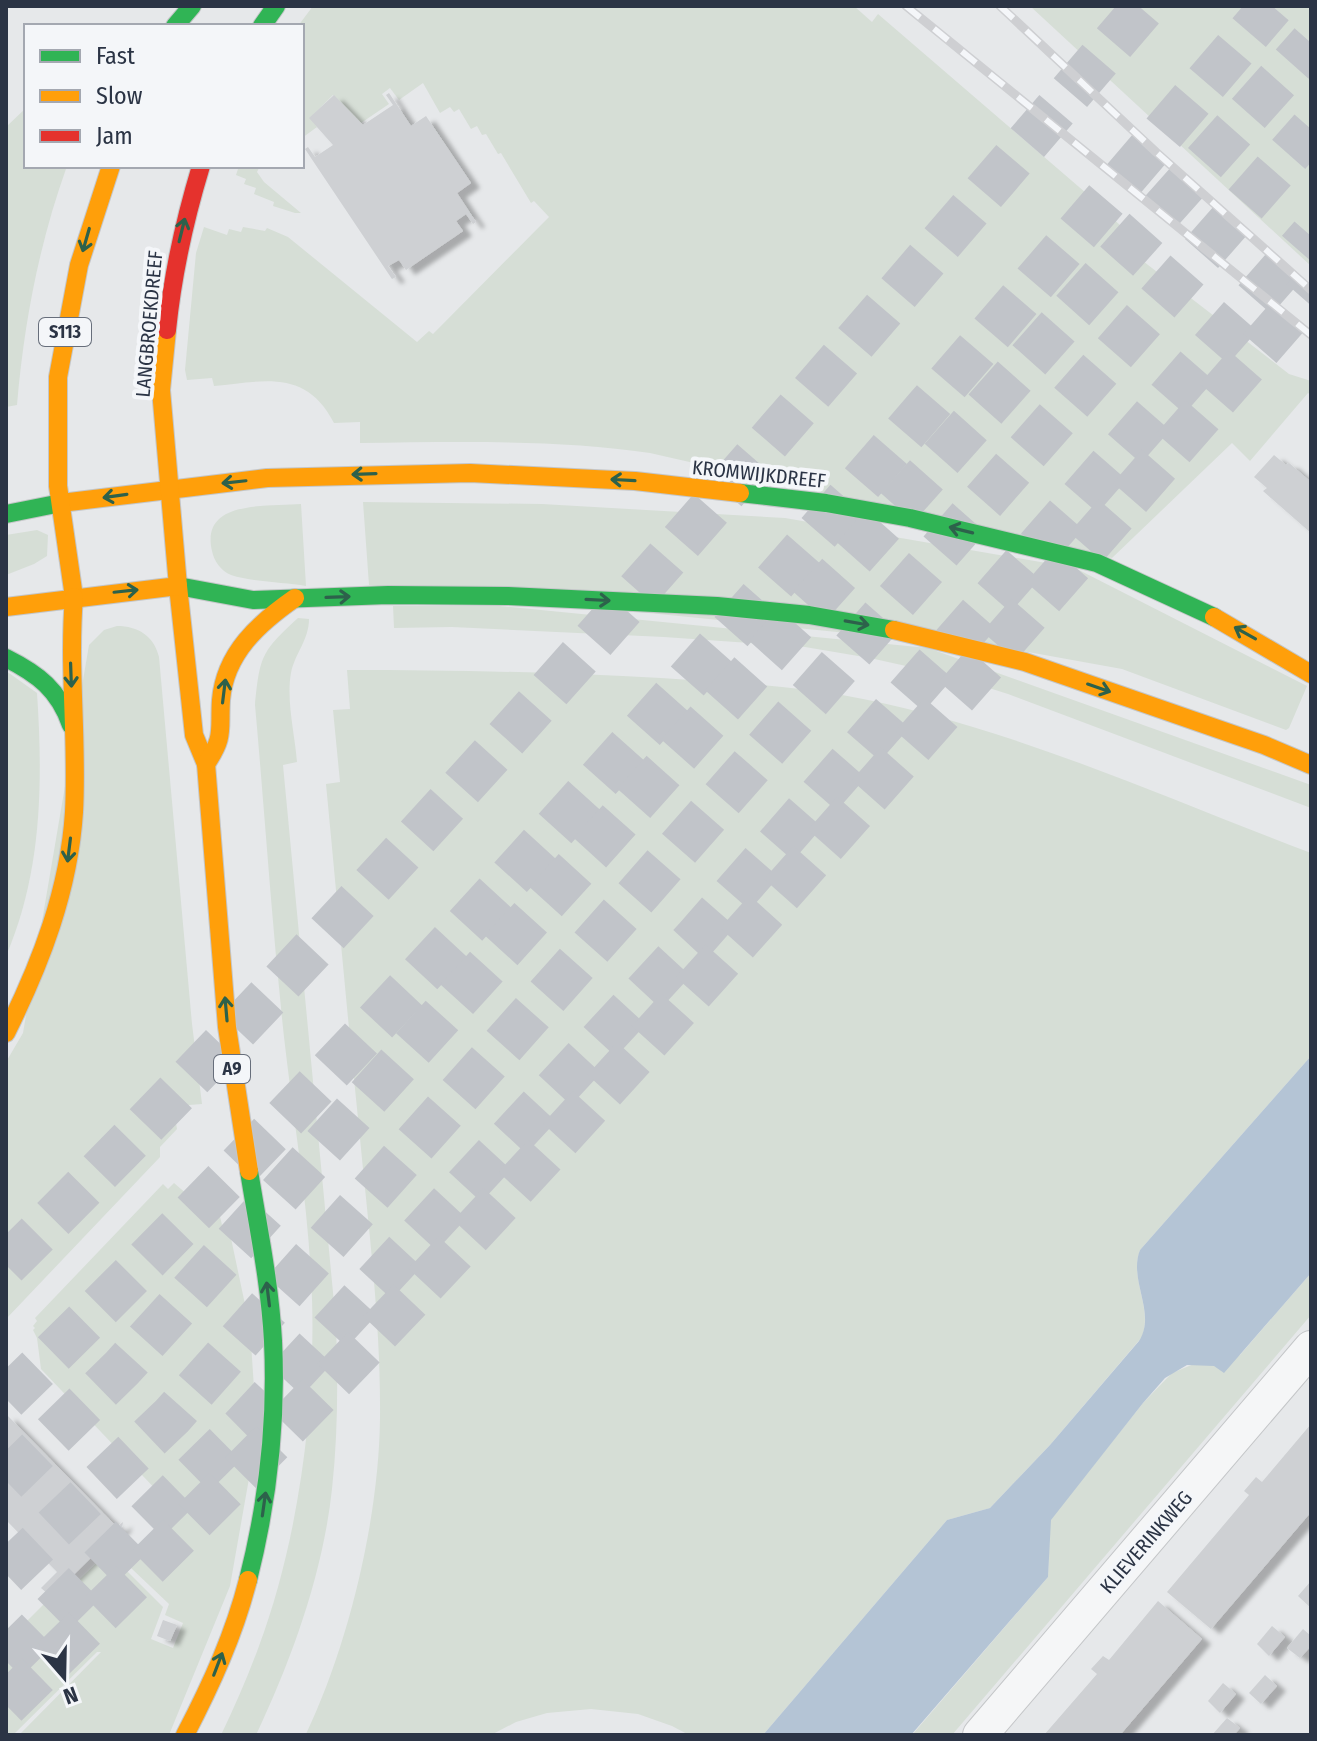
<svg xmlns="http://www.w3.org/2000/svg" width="1317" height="1741" font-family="'Fira Sans Condensed',sans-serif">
  <defs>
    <filter id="shadow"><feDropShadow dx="9" dy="5" stdDeviation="2" flood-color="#0004"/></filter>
  </defs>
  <rect width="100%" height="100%" fill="#e6e8ea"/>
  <g fill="#d6ded6">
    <path d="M313,6H854L872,22L878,14L1086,193L1123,228L1139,258L1289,374L1311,381V395L1308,393L1250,461L1232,443L1112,558L650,453C558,439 453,442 360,443V422L334,423C306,369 265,381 214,386L212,378L187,380L185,370L196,253L204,227L227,235L229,229L241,232L243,227L265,231L267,228L288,237L417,342L429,331L433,334L549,217L534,201L531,203L501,153L498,154L486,134L482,135L477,126L471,129L459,109L454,112L450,107L440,113L423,83L399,100L390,88L382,94L389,104L361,123L333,95L310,118L317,127L302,138V26H298Z"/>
    <path d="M1030,6H1311V266Z"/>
    <path d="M26,108V166H67C39,244 24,323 17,405L6,407V127Z"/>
    <path d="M230,166H260L257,172L264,182L301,213H295L273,206L274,202L254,194L256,188L244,184L246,179L236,175L238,169Z"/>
    <path d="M363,502L542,504L785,518L1075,568L1307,686L1289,728L1286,730L1122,669L1017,650L369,585Z"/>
    <path d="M301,504L306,586C284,582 252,582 231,575C221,571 214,561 212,551C200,499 268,507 301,504Z"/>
    <path d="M37,530L48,535L47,556L34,564L6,575V535Z"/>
    <path d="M393,606H500L928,648L1311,785V808L1008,694L951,676L870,658L805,647L664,637L452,627L394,628Z"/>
    <path d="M298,618L309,619C309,640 295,653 291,673C286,700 295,735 297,762L283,765L336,1324C338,1379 338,1434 332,1489C323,1573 292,1659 256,1735H221C235,1706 248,1676 259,1646C300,1536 318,1394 311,1277C307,1196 293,1117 284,1037C272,926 265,816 255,705C260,656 261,652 298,618Z"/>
    <path d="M117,626C138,626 154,636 159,657L192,1024L202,1104L189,1105L186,1113L176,1123L177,1129L160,1147V1157L6,1319V1062L23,1033L89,645L104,630Z"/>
    <path d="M347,670C452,670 556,672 661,678C722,682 782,685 842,695C1005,724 1157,795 1311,853V1056L1140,1250C1129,1279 1153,1307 1142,1337L1050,1445L990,1508L947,1520L763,1735H689L672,1726L638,1714L591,1709L547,1713L516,1722L491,1735L306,1734C349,1644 379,1518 380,1418C381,1321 368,1224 359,1128C347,1013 337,899 326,784L340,782L333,710L350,709Z"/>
    <path d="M6,671L37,693C43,783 42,872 6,956Z"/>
    <path d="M174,1183L209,1213L218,1208L222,1225L228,1224L250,1328L257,1433L230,1586L169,1735H19L101,1652H97L13,1735H6V1642L71,1577L80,1579L108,1552L163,1607L151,1639L173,1648L183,1623L165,1615L169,1604L131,1568L182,1517L41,1369L37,1338L33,1330L35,1328L33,1326L37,1321L35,1318L163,1184L168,1189Z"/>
    <path d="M1311,1273V1315L952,1735H912L1048,1577L1050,1520L1143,1403L1172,1373L1194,1364L1240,1355Z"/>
  </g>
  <path fill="#b4c4d5" d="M1311,1056V1273L1224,1373L1214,1366L1187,1365L1165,1378L1143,1403L1051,1520L1048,1577L911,1735H763L947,1520L990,1508L1050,1445L1139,1341C1157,1313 1128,1280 1140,1250Z"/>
  <g fill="#ced0d3" filter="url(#shadow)">
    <path d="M389,93L411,126L426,116L471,183L457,193L476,222L473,224L466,214L456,221L463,231L406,270L399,260L388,266L396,277L392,279L305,149L308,147L315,157L333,145L309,118L334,95L363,125L393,105L386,95Z"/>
    <path d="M1274,455L1286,465L1289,463L1311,482V533L1263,491L1267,488L1254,477Z"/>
    <path d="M6,1414L117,1527L123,1522L122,1527L47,1601L48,1594L41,1588L57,1572L6,1520Z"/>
    <path d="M1311,1424V1512L1211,1629L1167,1592L1249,1495L1244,1491L1256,1477L1262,1482Z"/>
    <path d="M1311,1581V1608L1298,1596Z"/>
    <path d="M1158,1601L1202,1639L1120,1735H1044L1097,1674L1091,1669L1103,1656L1109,1660Z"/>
    <path d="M163,1620L177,1625L170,1641L157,1636Z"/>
    <path d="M1272,1626L1285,1637L1269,1656L1257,1644Z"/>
    <path d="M1303,1629L1311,1636V1646L1300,1658L1287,1648Z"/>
    <path d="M1265,1675L1277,1686L1261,1704L1249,1693Z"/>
    <path d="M1223,1683L1236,1694L1220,1713L1208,1701Z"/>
    <path d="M1227,1718L1240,1728L1234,1735H1212Z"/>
  </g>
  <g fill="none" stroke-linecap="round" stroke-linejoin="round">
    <g stroke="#c1c4c9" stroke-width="44" stroke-dasharray="44 22" stroke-linecap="butt">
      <path d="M6,1265C409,867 775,435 1145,6"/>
      <path d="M6,1399C457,963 863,482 1272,6"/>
      <path d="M6,1481L122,1368L594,848L1311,43"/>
      <path d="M6,1574L172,1416L641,891L1311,129"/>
      <path d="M6,1661L243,1427L695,939L1311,236"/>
      <path d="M6,1705C158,1556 310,1407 455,1251C748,937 1028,613 1311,290"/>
    </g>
    <g stroke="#c4c6c8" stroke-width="36">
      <path id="street" d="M980,1735L1311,1348"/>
    </g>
    <g stroke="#c4c6c8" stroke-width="20">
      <g id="fast">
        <path d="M175,26L192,6"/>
        <path d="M262,26L276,6"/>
        <path d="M740,493L826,503L910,518L1097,563L1214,617"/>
        <path d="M6,514L61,503"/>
        <path d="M178,586L253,600L388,595L508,596L717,606L809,615L894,630"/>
        <path d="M6,658C38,674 59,690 71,725"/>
        <path d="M248,1580C268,1501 277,1422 273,1341C270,1284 258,1227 249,1171"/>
      </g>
    </g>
    <g stroke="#c4c6c8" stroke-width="20">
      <g id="slow">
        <path d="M61,503L267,478L470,473L635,481L740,493"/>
        <path d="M178,586L194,735L206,764L227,1027L249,1171"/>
        <path d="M74,597L58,486V377L79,265L111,166"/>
        <path d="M6,607L178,586L161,390L167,330"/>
        <path d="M1214,617L1311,674"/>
        <path d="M894,630L1025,662L1264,745L1311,765"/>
        <path d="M206,764C225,736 219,731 221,700C225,653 259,623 295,598"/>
        <path d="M6,1033C41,963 69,890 74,812C78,740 68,669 74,597"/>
        <path d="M185,1735C211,1685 234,1635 248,1580"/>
      </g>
    </g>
    <g stroke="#c4c6c8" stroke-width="20">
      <path id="jam" d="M167,330C173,271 184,222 201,166"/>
    </g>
    <use href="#street" stroke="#f5f6f7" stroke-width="34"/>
    <use href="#fast" stroke="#30b455" stroke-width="18"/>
    <use href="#slow" stroke="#ff9f0a" stroke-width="18"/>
    <use href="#jam" stroke="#e5322d" stroke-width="18"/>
    <g stroke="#cecfd2" stroke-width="9">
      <g id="rail">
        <path d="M906,6L1311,335"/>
        <path d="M1000,6L1156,152L1311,290"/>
      </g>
    </g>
    <use href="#rail" stroke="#f4f6f9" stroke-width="6" stroke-dasharray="18" stroke-linecap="butt"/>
  </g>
  <defs><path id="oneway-shaft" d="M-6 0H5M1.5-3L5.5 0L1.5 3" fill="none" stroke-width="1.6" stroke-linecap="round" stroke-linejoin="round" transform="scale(2)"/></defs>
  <g stroke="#2d614b">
    <use href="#oneway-shaft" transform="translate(182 230) rotate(-76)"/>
    <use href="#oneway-shaft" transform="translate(86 240) rotate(106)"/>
    <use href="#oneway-shaft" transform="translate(364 474) rotate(178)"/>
    <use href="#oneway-shaft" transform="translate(623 480) rotate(-177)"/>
    <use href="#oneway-shaft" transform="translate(234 482) rotate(174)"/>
    <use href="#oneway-shaft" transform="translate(115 496) rotate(172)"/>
    <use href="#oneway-shaft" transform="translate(961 530) rotate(-166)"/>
    <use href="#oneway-shaft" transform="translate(126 591) rotate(-6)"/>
    <use href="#oneway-shaft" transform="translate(338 597) rotate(-2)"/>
    <use href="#oneway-shaft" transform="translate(598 600) rotate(3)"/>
    <use href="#oneway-shaft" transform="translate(857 623) rotate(10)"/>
    <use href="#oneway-shaft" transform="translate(1245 633) rotate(-151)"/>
    <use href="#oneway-shaft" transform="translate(71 675) rotate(88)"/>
    <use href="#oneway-shaft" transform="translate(1099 688) rotate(19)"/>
    <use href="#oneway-shaft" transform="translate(224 691) rotate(-83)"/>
    <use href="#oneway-shaft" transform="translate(69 850) rotate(97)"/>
    <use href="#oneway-shaft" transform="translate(226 1009) rotate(-95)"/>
    <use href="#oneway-shaft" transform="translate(268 1294) rotate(-97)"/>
    <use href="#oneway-shaft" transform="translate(264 1504) rotate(-82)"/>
    <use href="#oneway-shaft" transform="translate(218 1664) rotate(-69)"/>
  </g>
  <g text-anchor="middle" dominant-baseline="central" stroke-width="8" stroke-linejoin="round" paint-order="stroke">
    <g fill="#f4f6f9" stroke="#676e7b" stroke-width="2">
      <rect x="39" y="318" width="52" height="28" rx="6"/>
      <rect x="214" y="1055" width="36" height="28" rx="6"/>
    </g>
    <g font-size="18" font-weight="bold" fill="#2b3445">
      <text x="65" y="332">S113</text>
      <text x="232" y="1069">A9</text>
    </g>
    <g font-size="20" fill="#2b3445" stroke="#f4f6f9">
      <text transform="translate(149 324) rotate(-85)">LANGBROEKDREEF</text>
      <text transform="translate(759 474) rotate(6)">KROMWIJKDREEF</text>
      <text transform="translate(1146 1542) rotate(-49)">KLIEVERINKWEG</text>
    </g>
  </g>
  <rect width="1317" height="1741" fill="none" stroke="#2b3445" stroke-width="16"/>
  <rect x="24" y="24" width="280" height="144" fill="#f4f6f9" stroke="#a4a8b1" stroke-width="2"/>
  <rect x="40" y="50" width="40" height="12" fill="#30b455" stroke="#a4a8b1" stroke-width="2"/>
  <text x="96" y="64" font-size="24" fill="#2b3445">Fast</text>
  <rect x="40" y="90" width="40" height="12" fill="#ff9f0a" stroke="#a4a8b1" stroke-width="2"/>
  <text x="96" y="104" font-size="24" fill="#2b3445">Slow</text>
  <rect x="40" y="130" width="40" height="12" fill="#e5322d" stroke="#a4a8b1" stroke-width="2"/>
  <text x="96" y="144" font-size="24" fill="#2b3445">Jam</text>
  <g transform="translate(64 1677) rotate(160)" stroke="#f4f6f9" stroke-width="6" paint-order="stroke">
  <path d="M0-6L14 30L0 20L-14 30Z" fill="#2b3445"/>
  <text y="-12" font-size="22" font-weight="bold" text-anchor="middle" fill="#2b3445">N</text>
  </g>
</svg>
